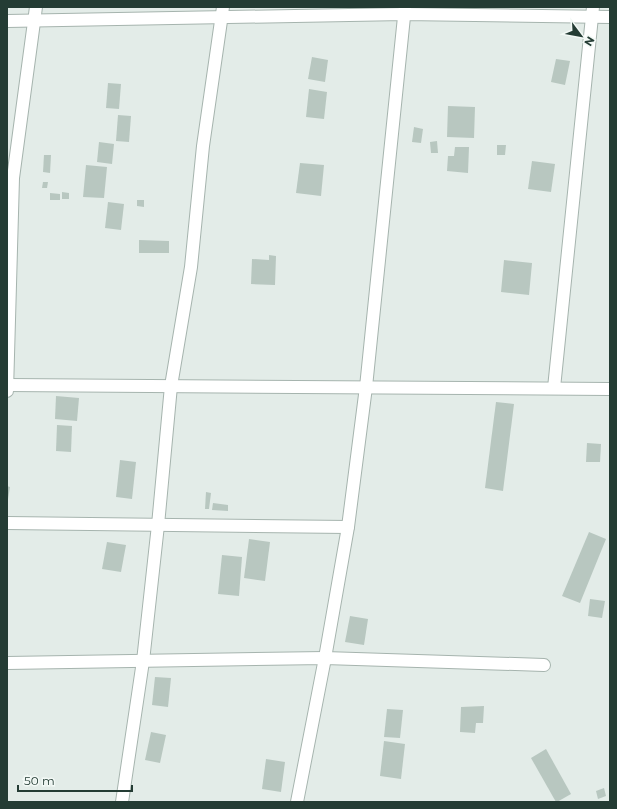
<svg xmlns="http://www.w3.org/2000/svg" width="617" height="809" font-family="Montserrat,sans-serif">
  <rect width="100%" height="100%" fill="#e3ece8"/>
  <g fill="#b8c7c0">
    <path d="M312,57L328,60L325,82L308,79Z"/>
    <path d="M556,59L570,61L565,85L551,82Z"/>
    <path d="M108,83L121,84L119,109L106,108Z"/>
    <path d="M309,89L327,92L324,119L306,117Z"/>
    <path d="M448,106L475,107L474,138L447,137Z"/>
    <path d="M118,115L131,116L129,142L116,141Z"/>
    <path d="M414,127L423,129L421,143L412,142Z"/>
    <path d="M437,141L438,153H431L430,142Z"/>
    <path d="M99,142L114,144L112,164L97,162Z"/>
    <path d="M497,145H506L505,155H497Z"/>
    <path d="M455,147H469L468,173L447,171L448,156H454Z"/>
    <path d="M44,155H51L50,173L43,172Z"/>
    <path d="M532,161L555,164L551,192L528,189Z"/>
    <path d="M300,163L324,165L321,196L296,193Z"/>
    <path d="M86,165L107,167L104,198L83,197Z"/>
    <path d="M43,182H48L47,188H42Z"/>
    <path d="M62,192L69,193V199H62Z"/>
    <path d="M50,193L60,194V200H50Z"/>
    <path d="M137,200H144V207L137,206Z"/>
    <path d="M108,202L124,204L121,230L105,228Z"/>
    <path d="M139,240L169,241V253H139Z"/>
    <path d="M269,255L276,256L275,285L251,284L252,259L269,260Z"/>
    <path d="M504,260L532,263L529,295L501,292Z"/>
    <path d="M56,396L79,398L77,421L55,419Z"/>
    <path d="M496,402L514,404L503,491L485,488Z"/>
    <path d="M57,425L72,426L71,452L56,451Z"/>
    <path d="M587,443L601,444L600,462H586Z"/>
    <path d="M120,460L136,462L132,499L116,497Z"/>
    <path d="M7,486L10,487L8,499H7Z"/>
    <path d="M206,492L211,493L209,509H205Z"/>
    <path d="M213,503L228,505V511L212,510Z"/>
    <path d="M589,532L606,539L580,603L562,596Z"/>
    <path d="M249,539L270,542L265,581L244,578Z"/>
    <path d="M107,542L126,545L121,572L102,569Z"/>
    <path d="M222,555L242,557L239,596L218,594Z"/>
    <path d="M590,599L605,601L602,618L588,616Z"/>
    <path d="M350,616L368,619L364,645L345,642Z"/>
    <path d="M155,677L171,678L168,707L152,705Z"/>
    <path d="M484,706L483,723H476L475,733L460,732L461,707Z"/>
    <path d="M387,709L403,710L400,738L384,737Z"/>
    <path d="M151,732L166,735L160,763L145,760Z"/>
    <path d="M384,741L405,744L401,779L380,776Z"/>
    <path d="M546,749L571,794L557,802H556L531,758Z"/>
    <path d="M266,759L285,762L281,792L262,789Z"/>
    <path d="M604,788L606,796L598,799L596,791Z"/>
  </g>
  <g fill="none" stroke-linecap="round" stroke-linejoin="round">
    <g stroke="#a6b4ae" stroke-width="14">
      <g id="minor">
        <path d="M7,21L404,14L610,17"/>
        <path d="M7,385L610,389"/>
        <path d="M554,388L593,7"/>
        <path d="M7,391L13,178L36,7"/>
        <path d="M7,523L348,527"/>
        <path d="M7,663L325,658L544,665"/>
        <path d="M122,802L143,661L158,525L171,386L191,267L203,146L223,7"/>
        <path d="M297,802L325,658L348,527L366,387L405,7"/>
      </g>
    </g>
    <use href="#minor" stroke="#fff" stroke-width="12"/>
  </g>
  <rect width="617" height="809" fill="none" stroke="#243c34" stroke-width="16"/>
  <g transform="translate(581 36) rotate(122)" stroke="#f3f9f6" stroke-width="3" paint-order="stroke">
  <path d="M0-3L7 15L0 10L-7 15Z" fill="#243c34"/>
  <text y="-6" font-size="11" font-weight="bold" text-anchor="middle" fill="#243c34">N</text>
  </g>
  <path d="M18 785v6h114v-6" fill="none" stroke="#243c34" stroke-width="2"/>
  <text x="24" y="785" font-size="12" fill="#243c34" stroke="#f3f9f6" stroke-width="3" paint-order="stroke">50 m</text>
</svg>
